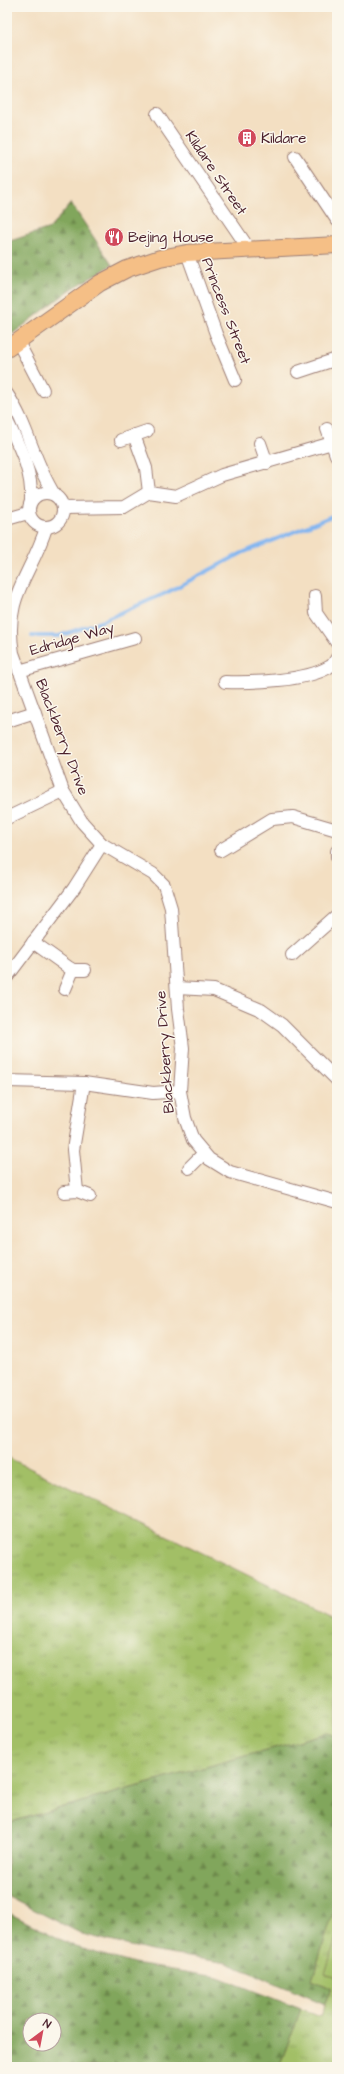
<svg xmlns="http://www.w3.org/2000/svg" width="344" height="2074" font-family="'Architects Daughter',sans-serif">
  <defs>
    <pattern id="grass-tufts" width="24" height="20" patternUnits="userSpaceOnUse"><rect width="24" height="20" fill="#a2bf66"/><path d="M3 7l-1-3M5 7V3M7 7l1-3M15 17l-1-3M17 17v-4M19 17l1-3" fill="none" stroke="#869b54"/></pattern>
    <pattern id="forest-firs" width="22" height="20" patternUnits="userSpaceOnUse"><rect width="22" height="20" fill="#81a65b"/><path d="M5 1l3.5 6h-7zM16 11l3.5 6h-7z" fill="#6c874b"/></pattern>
  </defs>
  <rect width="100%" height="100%" fill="#fbf7ec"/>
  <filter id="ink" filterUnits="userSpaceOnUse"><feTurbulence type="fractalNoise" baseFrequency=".025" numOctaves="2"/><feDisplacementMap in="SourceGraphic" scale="8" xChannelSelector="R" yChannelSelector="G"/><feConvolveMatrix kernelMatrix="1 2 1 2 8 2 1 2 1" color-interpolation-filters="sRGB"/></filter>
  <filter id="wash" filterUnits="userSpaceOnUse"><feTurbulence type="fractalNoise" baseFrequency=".012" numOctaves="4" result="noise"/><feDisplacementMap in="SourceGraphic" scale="16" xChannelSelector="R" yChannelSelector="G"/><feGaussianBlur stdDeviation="0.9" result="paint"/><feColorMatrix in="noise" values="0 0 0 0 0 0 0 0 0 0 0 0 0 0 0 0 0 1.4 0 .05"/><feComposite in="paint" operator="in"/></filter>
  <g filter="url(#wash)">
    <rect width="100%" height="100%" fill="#f3dfc2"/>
    <g fill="url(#grass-tufts)" stroke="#766f48">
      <path d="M7,1457L337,1619V1736L327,1733L7,1823Z"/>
      <path d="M337,1900V2067H279L301,2009L320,2017L331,1988L312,1980Z"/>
    </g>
    <g fill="url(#forest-firs)" stroke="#666243" fill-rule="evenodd">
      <path d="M71,203L112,265L70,290L7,338V242L50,228Z"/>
      <path d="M327,1733L337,1736V1900L312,1980L331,1988L325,2004L227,1963L150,1951L82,1934L7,1896V1823Z"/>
      <path d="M7,1912L76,1947L134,1964L218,1977L301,2009L279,2067H7ZM30,2020H54V2044H30Z"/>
    </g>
    <path fill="#a2bf66" stroke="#766f48" d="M337,1934V1978L325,1974Z"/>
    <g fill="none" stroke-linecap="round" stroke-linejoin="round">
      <path stroke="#83b6f0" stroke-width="4" d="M32,636H59L100,622L166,593L242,553L337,514"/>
    </g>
  </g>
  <g filter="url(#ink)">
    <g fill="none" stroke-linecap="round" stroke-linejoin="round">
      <g stroke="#9e7f76" stroke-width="14">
        <g id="minor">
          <path d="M157,114L249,249"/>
          <path d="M295,157L337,220"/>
          <path d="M187,253L216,334L235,380"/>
          <path d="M18,342L43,390"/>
          <path d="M298,372L337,359"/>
          <path d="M7,394C28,425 34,463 54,494"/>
          <path d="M7,421C19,446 33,472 31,500"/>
          <path d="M327,429L336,455"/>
          <path d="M134,435L146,468L149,492"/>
          <path d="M121,440L147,431"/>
          <path d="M260,443L267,463"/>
          <circle cx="46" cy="510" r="17"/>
          <path d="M63,508L124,507L149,492L176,496L222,475L332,443"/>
          <path d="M7,519L28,513"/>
          <path d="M46,528C31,576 3,596 13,653L63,791L82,822L102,844L153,874L164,885L171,908L178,1009L183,1048L180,1091L185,1118L193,1140L209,1159L230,1172L337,1202"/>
          <path d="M315,596L316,613L337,643"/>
          <path d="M19,671L135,638"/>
          <path d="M225,682C251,683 306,681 329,667C332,666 335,661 337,658"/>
          <path d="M7,721L35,712"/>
          <path d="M7,818L63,791"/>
          <path d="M221,850L272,819L293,817L337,830"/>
          <path d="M337,851V857"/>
          <path d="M33,942L68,967L73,970H85"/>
          <path d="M292,955L337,915"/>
          <path d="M7,977L74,888L102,844"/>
          <path d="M177,988L214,990L261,1010L282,1025L337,1080"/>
          <path d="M65,989L73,970"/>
          <path d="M7,1081L84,1083L153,1093L180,1091"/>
          <path d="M189,1168L203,1154"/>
          <path d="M77,1191L73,1150L84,1083"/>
          <path d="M64,1192L77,1191L90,1196"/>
        </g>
      </g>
      <g stroke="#9e7f76" stroke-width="18">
        <path id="major" d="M7,349L100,283L127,269L160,258L187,253L337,245"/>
      </g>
      <use href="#minor" stroke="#fff" stroke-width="12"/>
      <use href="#major" stroke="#f5bf86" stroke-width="16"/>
    </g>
  </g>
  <defs>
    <g id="building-disc" transform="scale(1)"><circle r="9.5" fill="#d1495b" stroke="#fbf7ec"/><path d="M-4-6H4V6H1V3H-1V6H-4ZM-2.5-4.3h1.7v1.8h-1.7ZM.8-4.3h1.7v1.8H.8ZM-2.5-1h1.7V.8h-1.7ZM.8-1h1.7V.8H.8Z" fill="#fff"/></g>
    <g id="restaurant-disc" transform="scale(1)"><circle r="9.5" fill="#d1495b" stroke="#fbf7ec"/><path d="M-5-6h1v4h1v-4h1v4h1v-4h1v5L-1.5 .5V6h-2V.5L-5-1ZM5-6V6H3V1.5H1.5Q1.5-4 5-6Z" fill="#fff"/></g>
  </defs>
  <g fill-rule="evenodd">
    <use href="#building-disc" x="247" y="138"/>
    <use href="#restaurant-disc" x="114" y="237"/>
  </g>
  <g text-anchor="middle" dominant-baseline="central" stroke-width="3" stroke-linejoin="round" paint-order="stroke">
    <g font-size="15" fill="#4a1f2b" stroke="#fbf7ec" text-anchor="start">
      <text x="261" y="138">Kildare</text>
      <text x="128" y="237">Bejing House</text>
    </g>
    <g font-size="15" fill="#4a1f2b" stroke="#fbf7ec">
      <text transform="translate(216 173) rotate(56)">Kildare Street</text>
      <text transform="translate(226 311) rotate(69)">Princess Street</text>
      <text transform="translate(72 639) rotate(-16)">Edridge Way</text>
      <text transform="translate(62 737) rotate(69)">Blackberry Drive</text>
      <text transform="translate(165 1052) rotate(-94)">Blackberry Drive</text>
    </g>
  </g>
  <rect width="344" height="2074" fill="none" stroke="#fbf7ec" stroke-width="24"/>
  <g transform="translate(42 2032) rotate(32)"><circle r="19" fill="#fbf7ec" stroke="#b4a19f"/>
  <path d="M0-3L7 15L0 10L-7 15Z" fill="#d1495b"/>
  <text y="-6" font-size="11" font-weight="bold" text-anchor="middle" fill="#4a1f2b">N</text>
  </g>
</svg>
